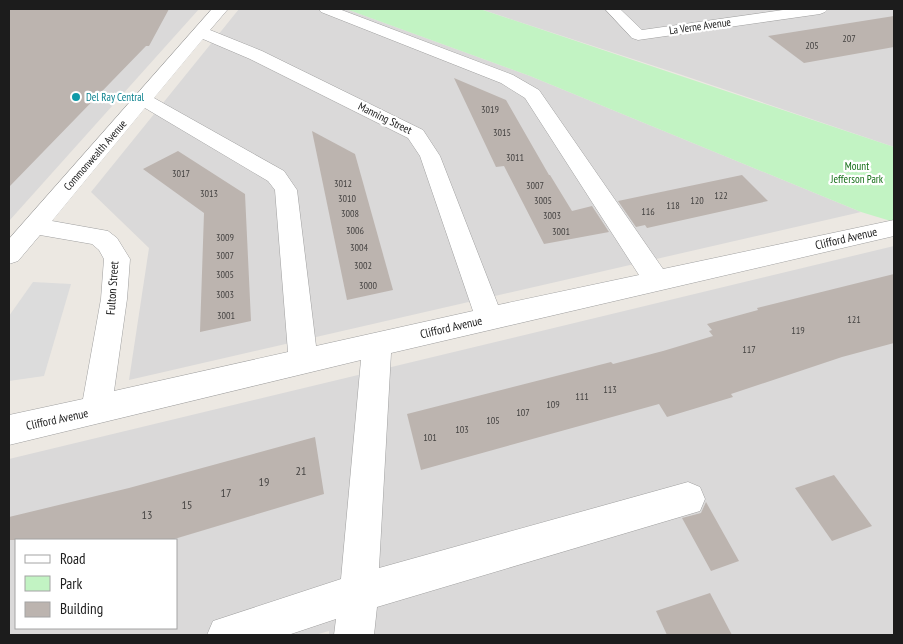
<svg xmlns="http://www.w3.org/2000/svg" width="903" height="644" font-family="'PT Sans Narrow',sans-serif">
  <rect width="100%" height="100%" fill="#ece8e2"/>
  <g fill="#dad9d9" fill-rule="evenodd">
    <path d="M9,9H199L9,221Z"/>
    <path d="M239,9H346L530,76L861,212L129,380L149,248L91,192Z"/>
    <path d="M480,9H894V147L682,75Z"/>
    <path d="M894,246V635H329V631L315,635H9V459ZM16,540H176V628H16Z"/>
  </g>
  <path fill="#c2f3c3" d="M346,9H480L894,147V222L861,212L530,76Z"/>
  <path fill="#dcdcdc" d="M33,282L71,284L44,376L9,381V316Z"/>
  <g fill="#bcb4af">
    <path d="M9,9H169L149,46H146L9,187Z"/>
    <path d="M894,16V47L804,63L768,36Z"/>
    <path d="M454,78L506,100L549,175H550L572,211L592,206L609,232L544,244L504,166L496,167Z"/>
    <path d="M312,131L355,154L393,290L347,300Z"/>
    <path d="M178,151L245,194L251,321L200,332L204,213L143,169Z"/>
    <path d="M742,175L768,201L647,228L645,225L636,227L618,201Z"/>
    <path d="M894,274V343L842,357L731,394L733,397L667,417L659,404L421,470L407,414L611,362L613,364L663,351L713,336L709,331L712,330L707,324L758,310L757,308Z"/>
    <path d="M315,437L324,494L171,540H9V517L129,488Z"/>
    <path d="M834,475L872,526L832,541L795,488Z"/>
    <path d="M706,502L739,561L711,571L682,518L701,513Z"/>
    <path d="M710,593L732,635H667L656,611Z"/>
  </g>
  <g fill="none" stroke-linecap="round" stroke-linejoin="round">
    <g stroke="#a0a0a0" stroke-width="1">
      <g id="minor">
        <path d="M212,9H228L210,30L262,51L423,130L440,156L498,305L639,275L525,98L501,83L321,12L319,9H339L513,75L539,90L663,269L894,220V236L391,353L379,568L688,482L700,487L705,499L700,511L377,607L374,635H334L336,619L288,635H207L213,621L341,579L361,360L9,445V415L83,399L101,299L104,259L99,250L92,244L40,235L18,261L9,264V239ZM203,39L250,59L408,138L420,156L473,311L316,346L297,190L284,171L154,98ZM145,108L268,181L275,190L288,352L114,391L127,299L130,259L117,238L108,231L52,221Z"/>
        <path d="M605,9H620L642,30L790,9H828L825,12L820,14L638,40L632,38Z"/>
      </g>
    </g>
    <use href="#minor" fill="#fff" fill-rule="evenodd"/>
  </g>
  <circle fill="#0f9aa8" stroke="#fff" stroke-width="2" cx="76" cy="97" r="5"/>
  <g text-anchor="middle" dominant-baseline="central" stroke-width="4.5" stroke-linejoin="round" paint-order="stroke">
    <g font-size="10" fill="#444241">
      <text x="849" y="38">207</text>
      <text x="812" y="45">205</text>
      <text x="490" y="109">3019</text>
      <text x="502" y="132">3015</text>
      <text x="515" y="157">3011</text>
      <text x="181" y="173">3017</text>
      <text x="343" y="183">3012</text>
      <text x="535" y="185">3007</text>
      <text x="209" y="193">3013</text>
      <text x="721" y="195">122</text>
      <text x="347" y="198">3010</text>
      <text x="543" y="200">3005</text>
      <text x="697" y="200">120</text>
      <text x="673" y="205">118</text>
      <text x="648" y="211">116</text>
      <text x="350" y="213">3008</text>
      <text x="552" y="215">3003</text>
      <text x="355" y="230">3006</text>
      <text x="561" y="231">3001</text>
      <text x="225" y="237">3009</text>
      <text x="359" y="247">3004</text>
      <text x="225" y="255">3007</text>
      <text x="363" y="265">3002</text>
      <text x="225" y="274">3005</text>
      <text x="368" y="285">3000</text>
      <text x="225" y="294">3003</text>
      <text x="226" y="315">3001</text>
      <text x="854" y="319">121</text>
      <text x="798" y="330">119</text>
      <text x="749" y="349">117</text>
      <text x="610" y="389">113</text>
      <text x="582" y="396">111</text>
      <text x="553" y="404">109</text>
      <text x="523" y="412">107</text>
      <text x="493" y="420">105</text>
      <text x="462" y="429">103</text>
      <text x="430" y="437">101</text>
    </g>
    <g font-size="11" fill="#1c1c1c" stroke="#fff">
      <text transform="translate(700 26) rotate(-8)">La Verne Avenue</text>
      <text transform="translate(385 118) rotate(26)">Manning Street</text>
      <text transform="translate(95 155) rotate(-49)">Commonwealth Avenue</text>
    </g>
    <g font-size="11" fill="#0d838f" stroke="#fff" text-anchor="start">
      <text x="86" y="97">Del Ray Central</text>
    </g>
    <g font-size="11" fill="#156e18" stroke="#fff">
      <text x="857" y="166">Mount<tspan x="857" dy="13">Jefferson Park</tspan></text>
    </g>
    <g font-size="12" fill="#1c1c1c" stroke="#fff">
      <text transform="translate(846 238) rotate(-13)">Clifford Avenue</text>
      <text transform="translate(112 288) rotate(-86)">Fulton Street</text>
      <text transform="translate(451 327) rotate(-13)">Clifford Avenue</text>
      <text transform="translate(57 419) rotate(-12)">Clifford Avenue</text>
    </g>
    <g font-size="12" fill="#444241">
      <text x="301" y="470">21</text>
      <text x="264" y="481">19</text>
      <text x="226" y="492">17</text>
      <text x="187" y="504">15</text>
      <text x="147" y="514">13</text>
    </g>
  </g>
  <rect width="903" height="644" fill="none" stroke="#1c1c1c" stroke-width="20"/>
  <rect x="15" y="539" width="162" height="90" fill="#ffffff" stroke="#a4a4a4"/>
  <rect x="25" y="555" width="25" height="8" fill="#ffffff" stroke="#a4a4a4"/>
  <text x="60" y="564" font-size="15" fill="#1c1c1c">Road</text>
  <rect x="25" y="576" width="25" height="15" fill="#c2f3c3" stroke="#a4a4a4"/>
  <text x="60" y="589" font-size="15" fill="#1c1c1c">Park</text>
  <rect x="25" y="602" width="25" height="15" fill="#bcb4af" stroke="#a4a4a4"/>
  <text x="60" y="614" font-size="15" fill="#1c1c1c">Building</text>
</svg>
